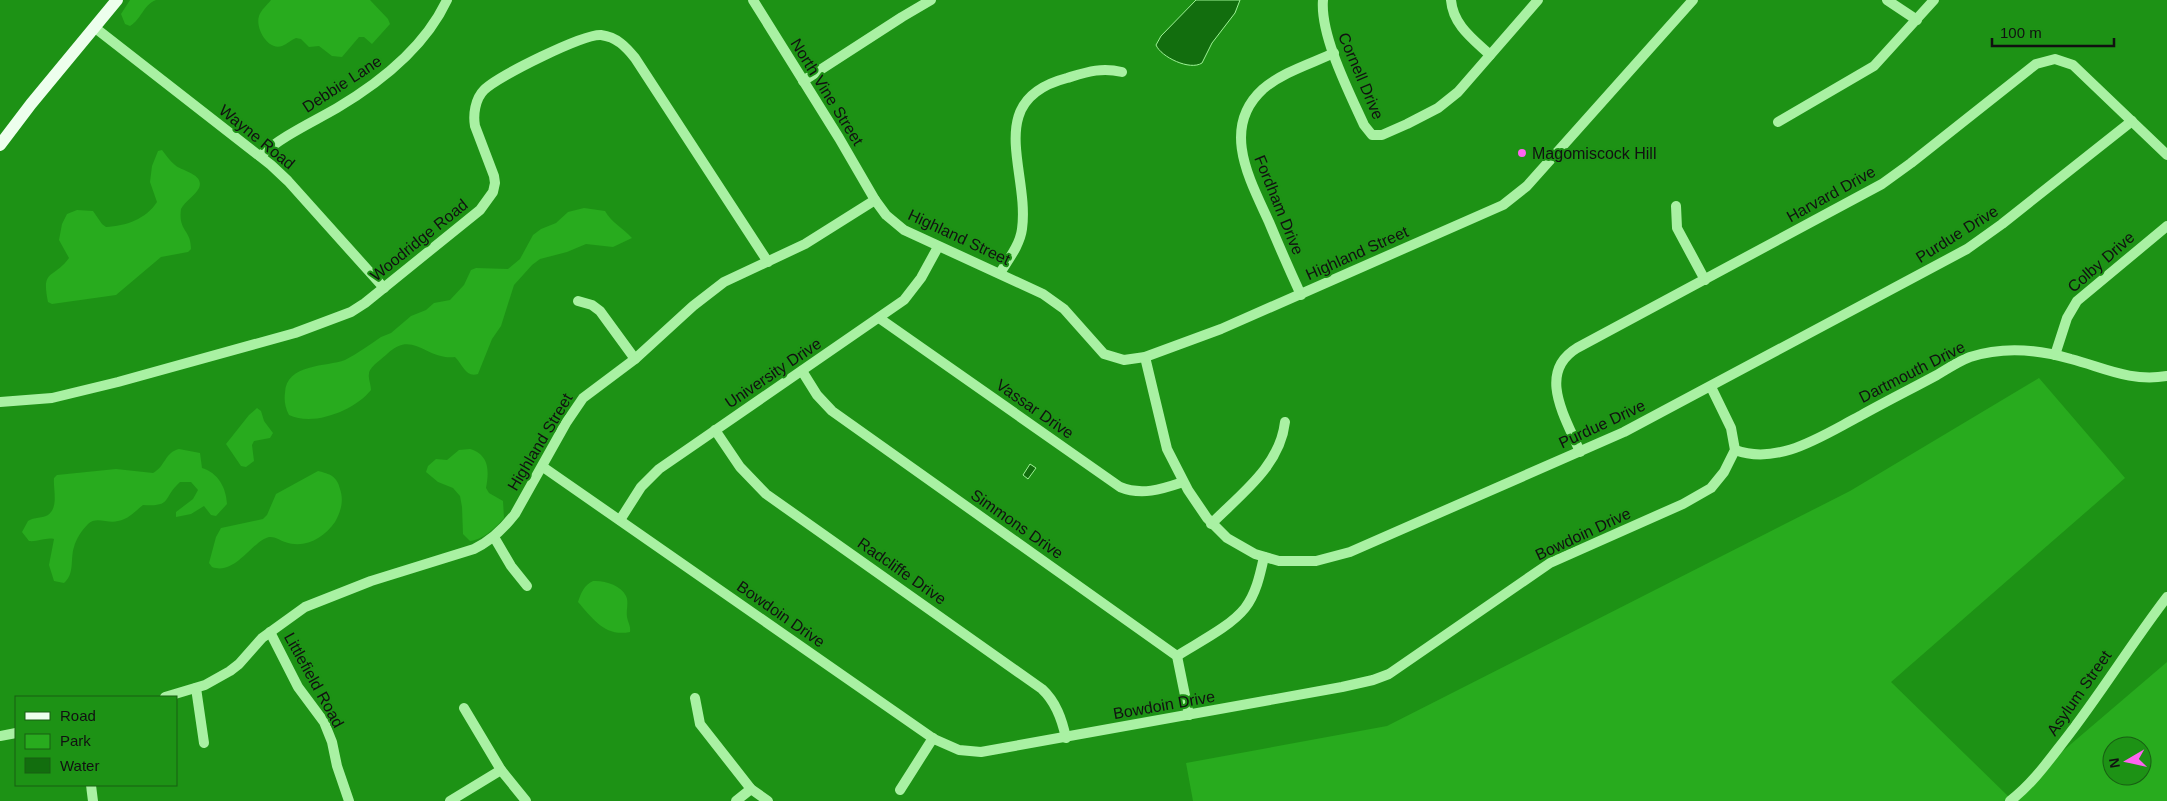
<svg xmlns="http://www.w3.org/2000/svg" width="2167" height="801" font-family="Arial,sans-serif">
  <rect width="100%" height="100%" fill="#1d9215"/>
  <g fill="#28ab1e" fill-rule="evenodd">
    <path d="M130,0H156C143,5 141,20 130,26L125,24L121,14Z"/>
    <path d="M271,0H370L388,19L390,24L372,44L364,37H359L342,57L332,56L319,46L309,47L301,39L296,38C291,40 287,44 282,46C268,51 255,28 259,16C261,10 267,5 271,0Z"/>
    <path d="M162,150C166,155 170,161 175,165C181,171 205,174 199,188C195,196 185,201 181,209C178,232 191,229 191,249L188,252L161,257L116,295L52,304L48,302C41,268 53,280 69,258L59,240L62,224L67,214L77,210L93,211L102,224L106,227C126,226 146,219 157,202L150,182L152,166L158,151Z"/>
    <path d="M584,208L605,211C612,223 623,228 632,238L613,247L586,244L567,252L540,259L532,265L514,285L501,326L492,339L478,374C466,378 463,365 455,357C425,360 413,329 387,354C382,359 369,367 369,374C368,379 371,384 371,390C355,410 314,427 289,415C285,408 284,400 285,393C286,363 327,367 345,360C357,354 369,345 381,337L391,333L411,316L426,310L434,303L450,300L464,285L471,270L476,268L508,269L520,259L533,235L541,229L556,223L568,212Z"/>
    <path d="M2039,378L2125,478L1891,682L2009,797L2167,662V801H1193L1186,763L1387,726L1850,491ZM2112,746H2142V776H2112Z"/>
    <path d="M257,408L261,411L264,421L273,433L270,438L254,441L252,445L254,461L246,467L241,466L226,444L249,415Z"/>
    <path d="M179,449L200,453L202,468C218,473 226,487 227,504L216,516L211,515L204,506L191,514L176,517V512L193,499L198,490L191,482H180C162,498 173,507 143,505C134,512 129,519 118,521C108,524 96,516 88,524C82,530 76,539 74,547C70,559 75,574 64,583L54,581L49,565L54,539C46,537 38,542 29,541L22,532L28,521C34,517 43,518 48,515C59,507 53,489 54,478L57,475L116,469L153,473C165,467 165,452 179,449Z"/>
    <path d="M470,449C490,455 489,472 486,488L489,493L503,501L504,518C496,527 483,540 470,541L463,534L462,507L460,496L453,488L438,482L426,472L428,466L436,459L447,460L459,450Z"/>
    <path d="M318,471C330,474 337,476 340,489C344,501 341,511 335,522C324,538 305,549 285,542C277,539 272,534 264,539C248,548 233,575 212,567L209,563L216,537L221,528L263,519L267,515L276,494Z"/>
    <path d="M593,581C604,580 621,585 626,596C629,602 626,610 627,617C628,623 631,626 630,632C605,637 593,619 578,602C581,593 584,585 593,581Z"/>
  </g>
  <g fill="#126e0e" stroke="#9ef396">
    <path d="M1196,0H1240L1235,13L1212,43L1202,63C1190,71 1161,57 1156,45L1161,36Z"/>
    <path d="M1030,464L1036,468L1028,479L1023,475Z"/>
  </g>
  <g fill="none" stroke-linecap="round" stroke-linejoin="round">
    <g stroke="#a9f1a3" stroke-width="10">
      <path d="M753,0L839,138L875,200"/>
      <path d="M1323,0C1320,35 1349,92 1364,125L1372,135H1382L1407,124L1438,108L1458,92L1538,0"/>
      <path d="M1451,0C1453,25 1473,39 1490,55"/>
      <path d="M1887,0L1917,20"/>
      <path d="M94,27L271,165L288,181L384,288"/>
      <path d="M803,81L902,17L931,0"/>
      <path d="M1778,122L1874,66L1934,0"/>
      <path d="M260,156C282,136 311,123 337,108C381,82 425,47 447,0"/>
      <path d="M1676,206L1677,228L1705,280"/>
      <path d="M1000,273C1008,260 1020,245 1022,229C1030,171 982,100 1067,78C1087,72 1101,67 1122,72"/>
      <path d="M1301,295C1290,271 1279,246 1269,222C1250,180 1220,128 1263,89C1283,72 1310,64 1334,53"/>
      <path d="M578,301L592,305L600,311L635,359"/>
      <path d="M879,318L1120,487C1142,496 1162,489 1183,482"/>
      <path d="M2055,355L2067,318L2077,301L2167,226"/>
      <path d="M1145,357L1167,449L1188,490L1207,518L1227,538L1255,554L1279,561H1316L1350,552L1624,432L1967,249L2002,224L2132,121"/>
      <path d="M802,371L817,395L832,411L1177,656L1189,715"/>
      <path d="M0,402L52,398L118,382L295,333L351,312L365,303L480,210L493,192L495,183L494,176L475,126C473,115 475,99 484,90C498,76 583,34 601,35C617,37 626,47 635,58L768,262"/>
      <path d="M715,430L740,467L766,494L1042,689C1056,702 1062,719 1066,738"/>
      <path d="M1735,450C1779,466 1823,435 1860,416C1885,402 1911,389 1937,375C1947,369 1959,361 1970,357C2004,346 2037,349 2071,359C2105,368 2130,382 2167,376"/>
      <path d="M1580,452C1566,418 1536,373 1577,348L1882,184L1911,163L2036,64L2055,59L2073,65L2167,155"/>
      <path d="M543,467L934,739L959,750L981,752L1342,687L1373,680L1389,674L1550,563L1683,504L1711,488L1724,472L1735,450L1731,428L1711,387"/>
      <path d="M620,520L641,487L659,469L904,300L921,278L938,247"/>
      <path d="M1211,524C1241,494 1280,466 1285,422"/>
      <path d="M494,537L511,566L527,586"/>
      <path d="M270,632L298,687L324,722L332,742L337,766L349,801"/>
      <path d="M1177,656C1197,643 1230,627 1245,608C1256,594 1260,575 1264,557"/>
      <path d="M196,688L204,743"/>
      <path d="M165,697L205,685L230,671L239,664L262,638L305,607L371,581L474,549C491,541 504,528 515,514L566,423L583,398L635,359L693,306L724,282L805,244L875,200L886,215L904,230L1043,294L1064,309L1104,354L1124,360L1145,357L1221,329L1503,205L1527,186L1693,0"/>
      <path d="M695,698L700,724L751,789L768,801"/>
      <path d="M464,708L501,770L526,801"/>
      <path d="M0,736L16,733"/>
      <path d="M91,785L93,801"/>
      <path d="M900,790L933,738"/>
      <path d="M450,801L501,770"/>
      <path d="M736,801L751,789"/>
      <path d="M2010,801C2032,784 2047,763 2064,741C2100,695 2131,644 2167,597"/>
    </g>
    <path stroke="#edffed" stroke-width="12" d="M0,145L31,104L117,0"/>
  </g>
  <circle fill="#ff63f1" stroke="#1d9215" stroke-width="2" cx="1522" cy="153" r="5"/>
  <g text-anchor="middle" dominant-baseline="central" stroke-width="4" stroke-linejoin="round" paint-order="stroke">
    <g font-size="16" fill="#111" stroke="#1d9215">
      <text transform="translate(1361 76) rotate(67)">Cornell Drive</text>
      <text transform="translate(342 84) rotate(-33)">Debbie Lane</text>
      <text transform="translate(827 92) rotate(58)">North Vine Street</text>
      <text transform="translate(257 137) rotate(39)">Wayne Road</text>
      <text transform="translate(1831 194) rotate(-29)">Harvard Drive</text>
      <text transform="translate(1279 205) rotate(68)">Fordham Drive</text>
      <text transform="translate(1957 234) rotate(-32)">Purdue Drive</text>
      <text transform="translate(959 237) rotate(25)">Highland Street</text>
      <text transform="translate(419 240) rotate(-39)">Woodridge Road</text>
      <text transform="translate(1357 253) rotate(-24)">Highland Street</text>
      <text transform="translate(2101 262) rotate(-41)">Colby Drive</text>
      <text transform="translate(1912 372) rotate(-27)">Dartmouth Drive</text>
      <text transform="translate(773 373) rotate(-34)">University Drive</text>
      <text transform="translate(1035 409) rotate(35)">Vassar Drive</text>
      <text transform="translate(1602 424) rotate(-25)">Purdue Drive</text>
      <text transform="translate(540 442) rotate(-59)">Highland Street</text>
      <text transform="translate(1017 524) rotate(35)">Simmons Drive</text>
      <text transform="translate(1583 534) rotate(-25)">Bowdoin Drive</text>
      <text transform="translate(902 571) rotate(35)">Radcliffe Drive</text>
      <text transform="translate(781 614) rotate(35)">Bowdoin Drive</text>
      <text transform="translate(314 680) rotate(61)">Littlefield Road</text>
      <text transform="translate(2079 693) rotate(-55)">Asylum Street</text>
      <text transform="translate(1164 705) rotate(-10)">Bowdoin Drive</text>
    </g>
    <g font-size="16" fill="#111" stroke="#1d9215" text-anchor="start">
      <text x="1532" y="153">Magomiscock Hill</text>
    </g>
  </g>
  <rect x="15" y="696" width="162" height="90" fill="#1d9215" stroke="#185e13"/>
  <rect x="25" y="712" width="25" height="8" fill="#edffed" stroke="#185e13"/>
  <text x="60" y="721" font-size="15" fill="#111111">Road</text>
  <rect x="25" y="734" width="25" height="15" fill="#28ab1e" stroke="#185e13"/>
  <text x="60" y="746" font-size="15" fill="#111111">Park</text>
  <rect x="25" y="758" width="25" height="15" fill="#126e0e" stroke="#185e13"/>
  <text x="60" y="771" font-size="15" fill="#111111">Water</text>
  <g transform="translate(2127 761) rotate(261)"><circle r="24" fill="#1d9215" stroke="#185e13"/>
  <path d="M0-4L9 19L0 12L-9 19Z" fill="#ff63f1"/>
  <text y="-8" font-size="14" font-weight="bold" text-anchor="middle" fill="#111111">N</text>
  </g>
  <path d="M1992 38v8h122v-8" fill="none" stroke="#111111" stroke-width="2.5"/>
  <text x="2000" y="38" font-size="15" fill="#111111" stroke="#1d9215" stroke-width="4" paint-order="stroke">100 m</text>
</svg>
